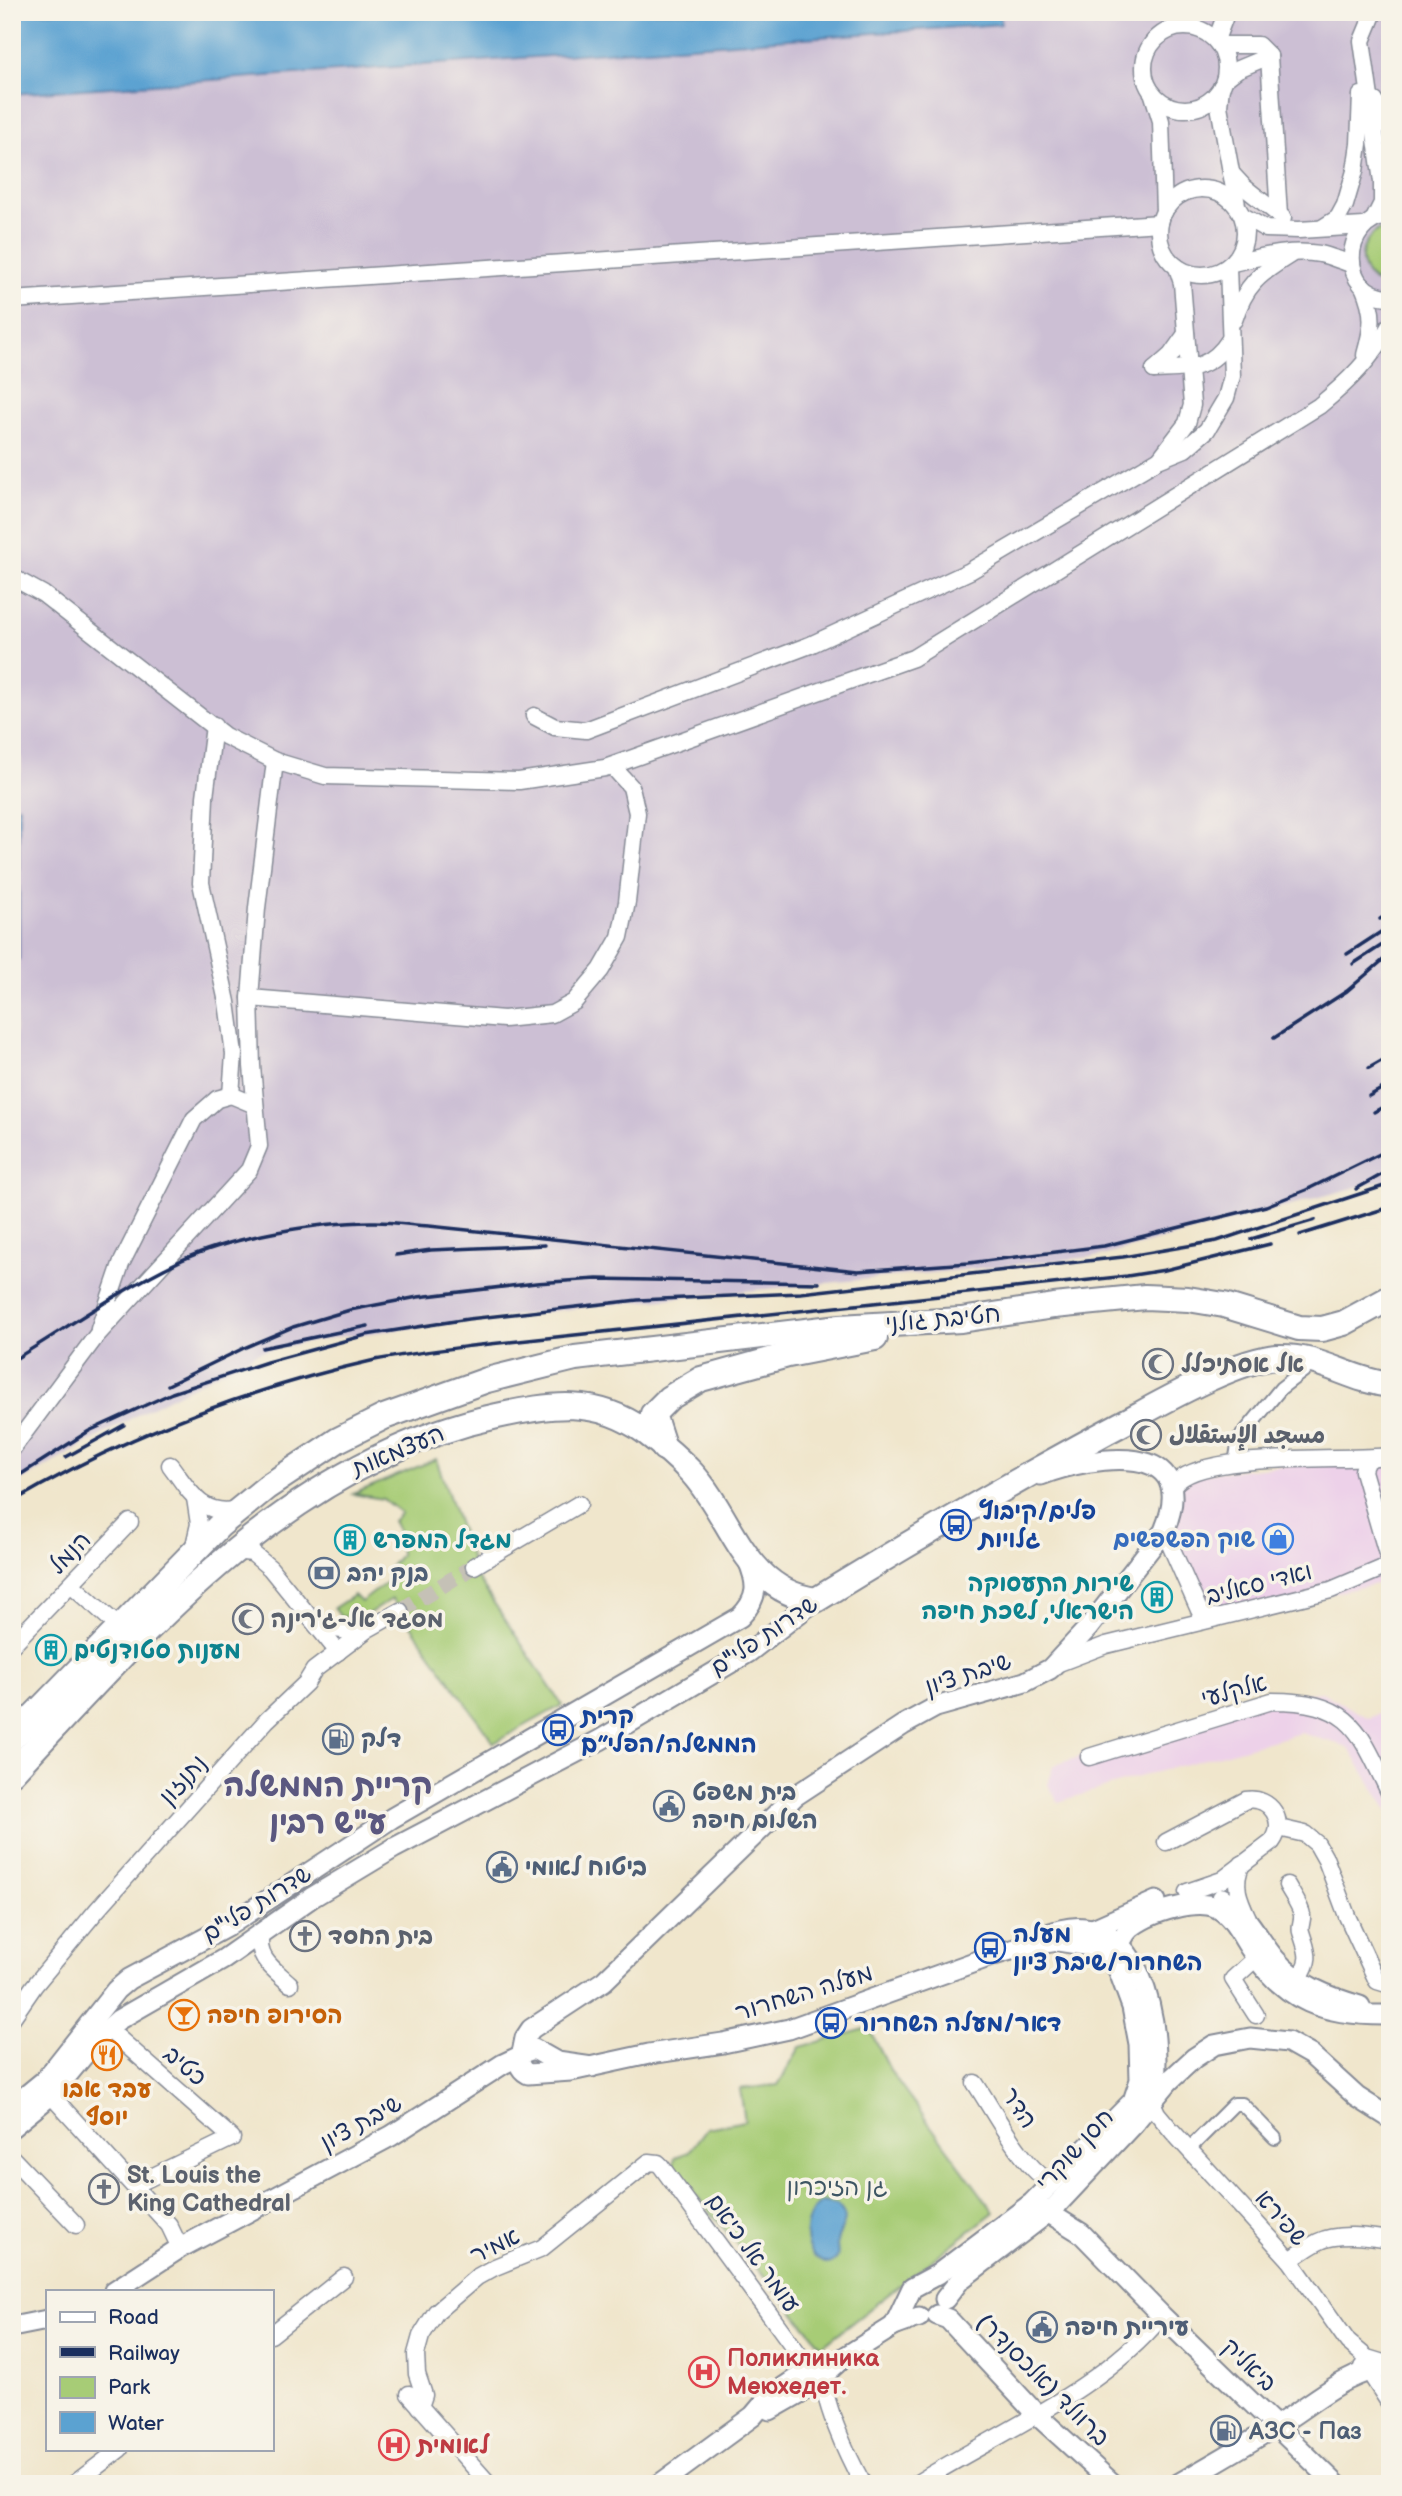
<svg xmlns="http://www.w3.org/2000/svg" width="1402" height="2496" font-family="'Balsamiq Sans','Playpen Sans Arabic','Playpen Sans Hebrew',sans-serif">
  <rect width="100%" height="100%" fill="#f7f3e8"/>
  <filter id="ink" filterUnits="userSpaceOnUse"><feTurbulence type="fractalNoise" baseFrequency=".0143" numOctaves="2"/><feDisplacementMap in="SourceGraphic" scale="14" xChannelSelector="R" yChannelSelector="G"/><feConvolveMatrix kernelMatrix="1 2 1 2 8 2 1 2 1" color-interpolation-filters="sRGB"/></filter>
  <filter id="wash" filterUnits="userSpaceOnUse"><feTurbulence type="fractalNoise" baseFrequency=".00686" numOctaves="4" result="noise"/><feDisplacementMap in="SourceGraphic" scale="28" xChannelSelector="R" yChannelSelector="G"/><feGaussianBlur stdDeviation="1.57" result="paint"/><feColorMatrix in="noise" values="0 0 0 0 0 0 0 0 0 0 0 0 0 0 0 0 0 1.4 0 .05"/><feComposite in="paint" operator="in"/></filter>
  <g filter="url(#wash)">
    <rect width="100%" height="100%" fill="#f0e6cc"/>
    <g fill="#edd1e9">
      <path d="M1390,1456V1565L1386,1567L1390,1577V1612L1381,1583L1219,1617H1208L1181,1567L1170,1518L1171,1501L1187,1475Z"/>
      <path d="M1322,1692L1368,1718L1390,1710V1815L1348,1747L1301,1733L1142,1776L1058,1802L1048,1785L1053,1766L1099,1750L1271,1696Z"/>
    </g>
    <path fill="#ccbfd4" d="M1000,12H1390V1178L1102,1256L603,1305L337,1337L261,1351L142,1412L12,1486V1100L17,1000H12V960L19,959V806L12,807V775L21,773V757L12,758V94L1000,24Z"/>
    <g fill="#a7cc76" stroke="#617e6a" stroke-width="2">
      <path d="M1390,226V248L1383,252L1390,271V287C1352,281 1353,234 1390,226Z"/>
      <path d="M436,1459L478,1579L562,1705L494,1743L392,1599L361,1618L353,1616L341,1617L334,1608L354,1595L361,1602L390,1580L387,1571L400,1555L399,1532L393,1521L401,1513L383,1499L353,1494Z"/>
      <path d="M869,2028L891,2072L994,2212L822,2346L673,2168L675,2157L689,2152L707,2128L745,2121L740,2089L778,2085L800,2047Z"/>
    </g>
    <g fill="#5ba2d1" stroke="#3b6898" stroke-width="2">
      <path d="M12,12H1000L1001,24L12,94Z"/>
      <path d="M19,806V959L12,960V807Z"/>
      <path d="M822,2202L837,2205C853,2221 840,2226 837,2241C836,2252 843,2259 828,2264C799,2257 800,2216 822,2202Z"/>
    </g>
  </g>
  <g filter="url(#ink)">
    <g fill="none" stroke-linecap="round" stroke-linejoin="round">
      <path stroke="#c5c1b6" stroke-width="16" stroke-dasharray="16 8" stroke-linecap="butt" d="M400,1611L474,1566"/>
      <g stroke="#868a95" stroke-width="16">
        <g id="pedestrian">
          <path d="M1235,1463L1239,1439L1281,1388L1306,1369"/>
          <path d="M1189,2149L1234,2104H1242L1275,2138"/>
        </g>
      </g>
      <g stroke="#868a95" stroke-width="19">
        <g id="minor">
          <circle cx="1185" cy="68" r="41"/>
          <path d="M1216,40L1224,19V12"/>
          <path d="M1219,45H1258L1269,56L1279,215"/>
          <path d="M1225,79L1238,69L1269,56"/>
          <path d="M1221,87L1219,106L1237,205"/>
          <path d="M1153,95L1161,121L1164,212"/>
          <path d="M1375,101L1385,124L1390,127"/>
          <path d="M1231,173L1244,187L1283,218"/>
          <circle cx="1202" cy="232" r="43"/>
          <path d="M1390,215C1339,221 1339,296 1390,297"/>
          <path d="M1243,216L1266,229L1299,230L1364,226"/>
          <path d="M1374,219L1382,203V182L1362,41L1374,12"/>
          <path d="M1322,228L1338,218L1345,205L1355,171L1359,144L1361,95"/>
          <path d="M1232,263C1261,257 1290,249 1320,254C1330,256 1341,261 1352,264"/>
          <path d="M1363,286C1375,314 1373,326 1365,355"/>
          <path d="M12,300L1160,223"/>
          <path d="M1234,320C1245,285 1259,274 1290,255"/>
          <path d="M1154,370C1189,368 1210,371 1230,339"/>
          <path d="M1154,370L1171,355L1186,334"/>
          <path d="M1161,457L1187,423L1192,405L1182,283L1177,267"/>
          <path d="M12,577L43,594L225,736L275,761L325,776L519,781L605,768L913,658L1319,406C1348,382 1372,359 1390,325"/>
          <path d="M534,716L555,727L586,730L810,645L970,571L1158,460L1185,449L1207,430L1226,398L1232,376L1228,267"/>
          <path d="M214,726L205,797L201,883L227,1002L234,1054L231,1095"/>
          <path d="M250,998L504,1019L552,1014L574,1002L601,970L620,937L627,902L637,813L631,787L612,766"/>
          <path d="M99,1329L121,1264L194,1119L217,1099L231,1095L255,1105"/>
          <path d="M12,1449L97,1335L249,1170L259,1146L252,1066L250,998L257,908L275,761"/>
          <path d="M1372,1458L1365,1463L1363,1471L1390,1564"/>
          <path d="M170,1465C190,1491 201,1518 239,1509"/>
          <path d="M1171,1495C1172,1489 1173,1485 1178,1481C1209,1452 1343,1461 1390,1456"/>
          <path d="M1164,1531L1199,1610L1208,1617H1216"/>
          <path d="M193,1550L199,1524L195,1498"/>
          <path d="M234,1551L252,1553L270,1568L338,1652"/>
          <path d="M474,1566L579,1504"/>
          <path d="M71,1584L119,1627"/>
          <path d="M315,1619C329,1632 348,1632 366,1629"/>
          <path d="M12,1645L130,1522"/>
          <path d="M1059,1663L1106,1645L1331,1590L1390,1565"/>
          <path d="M1089,1757L1272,1701C1352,1701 1359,1730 1390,1794"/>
          <path d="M1279,1828L1305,1834L1317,1844L1326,1860L1347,1916L1377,1981L1390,1985"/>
          <path d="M1166,1842L1246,1800C1271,1796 1287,1822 1272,1842L1222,1880L1187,1892"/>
          <path d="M1242,1864C1232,1884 1239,1899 1248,1918"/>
          <path d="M1287,1885C1291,1893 1301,1906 1302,1915C1303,1921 1299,1926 1301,1932C1308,1954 1312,1958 1298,1980"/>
          <path d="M261,1934C255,1958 274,1969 290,1984"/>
          <path d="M1256,2015L1233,1979L1256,1958"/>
          <path d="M12,2018L34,1986L97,1910L267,1720L306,1683L314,1670L368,1629L400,1611"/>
          <path d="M107,2028L232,2138L135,2185"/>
          <path d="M975,2083C994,2111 1023,2169 1053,2184"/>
          <path d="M51,2095L169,2225L180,2248"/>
          <path d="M1152,2102L1157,2113L1172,2131L1290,2260L1348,2342L1367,2358L1390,2365"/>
          <path d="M12,2158L76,2225"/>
          <path d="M1290,2260C1299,2254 1308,2247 1318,2242C1338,2232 1369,2237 1390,2240"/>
          <path d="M271,2335L344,2277"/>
          <path d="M1363,2367L1368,2370L1390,2404"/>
          <path d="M823,2368C820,2398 848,2457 863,2484"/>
          <path d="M409,2394L489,2484"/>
          <path d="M420,2407L424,2395L417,2374L416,2354L421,2336L436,2312L477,2277L495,2267L542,2248L649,2162L658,2163L661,2166L806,2364L817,2367"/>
          <path d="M74,2484L120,2449"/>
          <path d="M916,2484C997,2433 1101,2391 1162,2316"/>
        </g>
      </g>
      <g stroke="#868a95" stroke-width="23">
        <g id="tertiary">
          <path d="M1222,1898C1248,1913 1257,1938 1275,1959C1297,1985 1329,1997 1360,2006"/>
          <path d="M1093,1929L1156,1901"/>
          <path d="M1041,1937C1141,1890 1167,2031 1152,2101"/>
          <path d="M1118,1969C1117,1955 1118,1944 1126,1933C1138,1915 1194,1898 1215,1907C1231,1914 1240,1933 1249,1947C1285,2003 1325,2016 1390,2015"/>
          <path d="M522,2053L525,2038L531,2029L604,1981L795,1796L903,1725L936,1707L1025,1682L1050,1669L1089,1627L1164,1531C1203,1437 1092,1456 1041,1475"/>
          <path d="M592,2067L557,2062L534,2049L522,2053C517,2061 519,2069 528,2074L571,2071L649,2054L723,2043L789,2029L994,1955L1025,1946L1058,1941L1090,1946L1106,1955L1118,1969L1132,2007L1139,2044L1140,2080L1133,2101L1032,2203L938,2274L912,2288L894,2326"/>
          <path d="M12,2107L45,2080L116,1990L129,1979L228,1926L392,1818L740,1617C759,1598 758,1584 748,1560"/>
          <path d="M12,2127L51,2095L99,2037L118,2020L224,1959L311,1898L394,1848L600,1740L749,1652L816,1600"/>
          <path d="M1041,2208L1081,2233L1162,2316L1336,2484"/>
          <path d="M114,2291L180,2248L391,2136L503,2064L520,2056"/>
          <path d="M945,2299L960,2280L1054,2208L1135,2122L1169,2081L1194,2058L1214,2045L1250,2038L1288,2042L1311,2055L1357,2097L1390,2118"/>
          <path d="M937,2315L948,2319L1037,2415L1113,2484"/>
          <path d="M12,2327L47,2320"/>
          <path d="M770,2410L812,2386L837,2363"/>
          <path d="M660,2484L753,2416L769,2397L806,2372L840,2360L894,2326L919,2317"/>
          <path d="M1178,2484C1211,2465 1244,2446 1276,2426C1313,2404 1345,2371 1390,2367"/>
        </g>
      </g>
      <g stroke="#868a95" stroke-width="28">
        <g id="trunk">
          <path d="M664,1448L653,1414L669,1398L701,1379L788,1355L875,1338"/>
          <path d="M12,1738L219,1526L267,1487L338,1440L384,1417L487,1380L575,1358L840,1327L961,1320L1054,1306L1145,1297L1188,1299L1224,1305L1299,1328L1322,1329L1344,1323L1390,1298"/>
          <path d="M12,1773C149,1626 292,1460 497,1416C551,1404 596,1397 644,1431C660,1443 678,1458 692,1473C733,1518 745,1591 816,1600C922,1535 1030,1472 1140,1414C1175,1395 1239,1360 1277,1357C1320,1355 1348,1380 1390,1385"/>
        </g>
      </g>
      <use href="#pedestrian" stroke="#fff" stroke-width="12"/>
      <use href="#minor" stroke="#fff" stroke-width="16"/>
      <use href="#tertiary" stroke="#fff" stroke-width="19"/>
      <use href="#trunk" stroke="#fff" stroke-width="24"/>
      <g stroke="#1b2f5e" stroke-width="3.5">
        <path d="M1380,919L1390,913"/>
        <path d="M1347,954L1390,926"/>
        <path d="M1353,964L1390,940"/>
        <path d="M1274,1038L1347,991L1390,954"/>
        <path d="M1369,1068L1390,1056"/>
        <path d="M1369,1096L1390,1084"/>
        <path d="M1374,1112L1390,1103"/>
        <path d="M1356,1189L1390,1170"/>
        <path d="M1300,1235L1390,1207"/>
        <path d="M1251,1239L1315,1220"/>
        <path d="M396,1255L431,1250L545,1245"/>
        <path d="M262,1348L368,1326"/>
        <path d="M12,1361C68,1327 123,1288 182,1260C230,1237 323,1221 376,1222C394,1222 412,1225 429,1226L858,1271L969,1263L1104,1246L1266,1206L1306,1190L1390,1149"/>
        <path d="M168,1385L246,1347L293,1327L350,1310L418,1297L536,1283L597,1279L819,1283"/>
        <path d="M66,1457L124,1425"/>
        <path d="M12,1480L89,1431L172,1393L267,1362L366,1335L468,1319L638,1300L801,1293L1123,1257L1217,1241L1390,1184"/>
        <path d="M12,1502C126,1435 247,1389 375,1360C406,1354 439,1350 471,1346L1127,1276L1165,1270L1270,1244"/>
      </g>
    </g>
  </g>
  <defs>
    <g id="mosque-ring" transform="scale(1.575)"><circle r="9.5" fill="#f7f3e8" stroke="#6b7280" stroke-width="1.5"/><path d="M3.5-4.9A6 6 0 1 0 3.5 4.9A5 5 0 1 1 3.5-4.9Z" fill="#6b7280"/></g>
    <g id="bus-ring" transform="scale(1.575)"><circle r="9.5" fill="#f7f3e8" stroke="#1a4fb4" stroke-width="1.5"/><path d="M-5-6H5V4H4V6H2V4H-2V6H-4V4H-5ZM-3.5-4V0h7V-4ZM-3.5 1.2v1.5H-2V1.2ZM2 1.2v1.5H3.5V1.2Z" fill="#1a4fb4"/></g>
    <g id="shop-ring" transform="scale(1.575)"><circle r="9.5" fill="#f7f3e8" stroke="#3f7fe0" stroke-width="1.5"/><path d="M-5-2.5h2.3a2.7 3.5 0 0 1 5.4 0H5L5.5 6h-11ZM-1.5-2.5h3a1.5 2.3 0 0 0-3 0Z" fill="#3f7fe0"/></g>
    <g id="building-ring" transform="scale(1.575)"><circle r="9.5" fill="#f7f3e8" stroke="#0f9aa8" stroke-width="1.5"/><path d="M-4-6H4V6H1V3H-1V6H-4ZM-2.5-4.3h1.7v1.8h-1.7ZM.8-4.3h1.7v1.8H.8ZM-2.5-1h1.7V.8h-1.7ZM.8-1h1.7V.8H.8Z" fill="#0f9aa8"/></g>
    <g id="bank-ring" transform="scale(1.575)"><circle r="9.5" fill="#f7f3e8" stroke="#5c6f8a" stroke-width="1.5"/><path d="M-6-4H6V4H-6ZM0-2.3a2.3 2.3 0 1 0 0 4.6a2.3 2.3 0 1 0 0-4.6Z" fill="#5c6f8a"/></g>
    <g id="fuel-ring" transform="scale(1.575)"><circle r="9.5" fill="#f7f3e8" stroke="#5c6f8a" stroke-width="1.5"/><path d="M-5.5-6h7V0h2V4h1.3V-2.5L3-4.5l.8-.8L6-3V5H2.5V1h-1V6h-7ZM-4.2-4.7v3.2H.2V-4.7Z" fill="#5c6f8a"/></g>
    <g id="civic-ring" transform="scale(1.575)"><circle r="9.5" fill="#f7f3e8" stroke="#5c6f8a" stroke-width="1.5"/><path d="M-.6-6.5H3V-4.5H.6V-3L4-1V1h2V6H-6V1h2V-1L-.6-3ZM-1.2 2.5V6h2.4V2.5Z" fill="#5c6f8a"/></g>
    <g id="church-ring" transform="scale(1.575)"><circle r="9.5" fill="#f7f3e8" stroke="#6b7280" stroke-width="1.5"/><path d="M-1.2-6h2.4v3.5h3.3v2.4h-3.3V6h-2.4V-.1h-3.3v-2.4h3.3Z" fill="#6b7280"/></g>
    <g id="bar-ring" transform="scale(1.575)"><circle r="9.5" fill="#f7f3e8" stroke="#e8710a" stroke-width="1.5"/><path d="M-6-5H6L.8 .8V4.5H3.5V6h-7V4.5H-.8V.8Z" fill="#e8710a"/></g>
    <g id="restaurant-ring" transform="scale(1.575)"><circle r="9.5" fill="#f7f3e8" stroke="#e8710a" stroke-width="1.5"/><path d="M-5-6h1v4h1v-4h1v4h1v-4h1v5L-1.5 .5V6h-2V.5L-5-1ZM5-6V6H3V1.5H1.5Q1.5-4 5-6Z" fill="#e8710a"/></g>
    <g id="hospital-ring" transform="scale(1.575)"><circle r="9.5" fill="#f7f3e8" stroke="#e0444e" stroke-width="1.5"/><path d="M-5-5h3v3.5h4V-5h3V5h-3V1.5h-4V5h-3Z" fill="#e0444e"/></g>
  </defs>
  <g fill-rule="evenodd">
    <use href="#mosque-ring" x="1158" y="1364"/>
    <use href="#mosque-ring" x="1146" y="1435"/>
    <use href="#bus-ring" x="956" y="1525"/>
    <use href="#shop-ring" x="1278" y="1539"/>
    <use href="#building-ring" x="350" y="1540"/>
    <use href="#bank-ring" x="324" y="1573"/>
    <use href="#building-ring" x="1157" y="1597"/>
    <use href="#mosque-ring" x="248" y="1619"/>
    <use href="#building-ring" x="51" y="1650"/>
    <use href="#bus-ring" x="558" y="1730"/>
    <use href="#fuel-ring" x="338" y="1739"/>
    <use href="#civic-ring" x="669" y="1806"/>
    <use href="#civic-ring" x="502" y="1867"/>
    <use href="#church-ring" x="305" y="1936"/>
    <use href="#bus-ring" x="990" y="1948"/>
    <use href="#bar-ring" x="184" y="2015"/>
    <use href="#bus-ring" x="831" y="2023"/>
    <use href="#restaurant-ring" x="107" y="2055"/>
    <use href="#church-ring" x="104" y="2189"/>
    <use href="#civic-ring" x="1042" y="2327"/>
    <use href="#hospital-ring" x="704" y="2372"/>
    <use href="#fuel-ring" x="1226" y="2431"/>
    <use href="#hospital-ring" x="394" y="2445"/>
  </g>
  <g text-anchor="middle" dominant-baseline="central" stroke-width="7" stroke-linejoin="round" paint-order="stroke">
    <g font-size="24" fill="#1b2f5e" stroke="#f7f3e8">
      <text transform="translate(943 1319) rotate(-5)">חטיבת גולני</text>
      <text transform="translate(398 1451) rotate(-23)">העצמאות</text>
      <text transform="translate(70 1553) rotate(-46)">הנמל</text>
      <text transform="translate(1259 1584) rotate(-14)">ואדי סאליב</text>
      <text transform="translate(764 1636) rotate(-34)">שדרות פלי"ם</text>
      <text transform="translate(968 1674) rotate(-18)">שיבת ציון</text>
      <text transform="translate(1234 1691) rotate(-15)">אלקלעי</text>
      <text transform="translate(183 1780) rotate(-48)">נתנזון</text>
      <text transform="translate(257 1904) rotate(-32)">שדרות פלי"ם</text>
      <text transform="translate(804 1993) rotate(-17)">מעלה השחרור</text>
      <text transform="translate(185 2066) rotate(41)">כטיב</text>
      <text transform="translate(1019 2108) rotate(57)">הדר</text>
      <text transform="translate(361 2123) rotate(-29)">שיבת ציון</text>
      <text transform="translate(1075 2150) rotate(-47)">חסן שוקרי</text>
      <text transform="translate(1281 2218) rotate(49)">שפירא</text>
      <text transform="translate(495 2246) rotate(-26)">אמיר</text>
      <text transform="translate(753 2253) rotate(54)">עומר אל כיאם</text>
      <text transform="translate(1249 2365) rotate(44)">ביאליק</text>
      <text transform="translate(1043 2380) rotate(45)">ברוולד (אלכסנדר)</text>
    </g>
    <g font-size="24" font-weight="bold" fill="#5b616d" stroke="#f7f3e8" text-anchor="start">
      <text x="1181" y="1364">אל אסתיכלל</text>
      <text x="1169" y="1435">مسجد الإستقلال</text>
      <text x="271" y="1619">מסגד אל-ג'רינה</text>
      <text x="328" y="1936">בית החסד</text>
      <text x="127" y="2175">St. Louis the<tspan x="127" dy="28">King Cathedral</tspan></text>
    </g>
    <g font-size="24" font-weight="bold" fill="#164399" stroke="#f7f3e8" text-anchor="start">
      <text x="979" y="1511">פלים/קיבוץ<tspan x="979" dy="28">גלויות</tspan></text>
      <text x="581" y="1716">קרית<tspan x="581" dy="28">הממשלה/הפלי״ם</tspan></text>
      <text x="1013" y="1934">מעלה<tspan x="1013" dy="28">השחרור/שיבת ציון</tspan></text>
      <text x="854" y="2023">דאר/מעלה השחרור</text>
    </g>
    <g font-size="24" font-weight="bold" fill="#366cbe" stroke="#f7f3e8" text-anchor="end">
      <text x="1255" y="1539">שוק הפשפשים</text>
    </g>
    <g font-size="24" font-weight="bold" fill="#0d838f" stroke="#f7f3e8" text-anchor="start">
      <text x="373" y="1540">מגדל המפרש</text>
      <text x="1134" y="1583" text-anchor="end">שירות התעסוקה<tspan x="1134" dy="28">הישראלי, לשכת חיפה</tspan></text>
      <text x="74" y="1650">מענות סטודנטים</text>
    </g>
    <g font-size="24" font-weight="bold" fill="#4e5e75" stroke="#f7f3e8" text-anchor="start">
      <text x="347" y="1573">בנק יהב</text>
      <text x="361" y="1739">דלק</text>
      <text x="692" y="1792">בית משפט<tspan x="692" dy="28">השלום חיפה</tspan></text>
      <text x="525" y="1867">ביטוח לאומי</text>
      <text x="1065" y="2327">עיריית חיפה</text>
      <text x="1249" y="2431">АЗС - Паз</text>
    </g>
    <g font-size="24" font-weight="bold" fill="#c56008" stroke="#f7f3e8" text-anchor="start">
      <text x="207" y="2015">הסירופ חיפה</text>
      <text x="107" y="2089" text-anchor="middle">עבד אבו<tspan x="107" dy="28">יוסף</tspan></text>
    </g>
    <g font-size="24" fill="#3e5664" stroke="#f7f3e8">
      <text x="837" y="2187">גן הזיכרון</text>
    </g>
    <g font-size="24" font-weight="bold" fill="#be3a42" stroke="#f7f3e8" text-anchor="start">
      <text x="727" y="2358">Поликлиника<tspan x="727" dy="28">Меюхедет.</tspan></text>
      <text x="417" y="2445">לאומית</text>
    </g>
    <g font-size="32" font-weight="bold" fill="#5b5880" stroke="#f7f3e8">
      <text x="328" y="1786">קריית הממשלה<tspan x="328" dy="37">ע"ש רבין</tspan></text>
    </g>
  </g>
  <rect width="1402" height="2496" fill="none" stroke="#f7f3e8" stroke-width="42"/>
  <rect x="46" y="2290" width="228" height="161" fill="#f7f3e8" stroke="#9fa5b1" stroke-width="2"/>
  <rect x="60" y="2312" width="35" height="10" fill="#ffffff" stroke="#9fa5b1" stroke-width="2"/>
  <text x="108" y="2324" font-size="21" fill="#1b2f5e">Road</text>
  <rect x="60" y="2347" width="35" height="10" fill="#1b2f5e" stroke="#9fa5b1" stroke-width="2"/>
  <text x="108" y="2360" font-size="21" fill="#1b2f5e">Railway</text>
  <rect x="60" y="2377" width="35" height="21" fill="#a7cc76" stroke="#9fa5b1" stroke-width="2"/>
  <text x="108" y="2394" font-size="21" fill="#1b2f5e">Park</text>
  <rect x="60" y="2412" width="35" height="21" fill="#5ba2d1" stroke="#9fa5b1" stroke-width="2"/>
  <text x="108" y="2430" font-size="21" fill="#1b2f5e">Water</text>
</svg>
